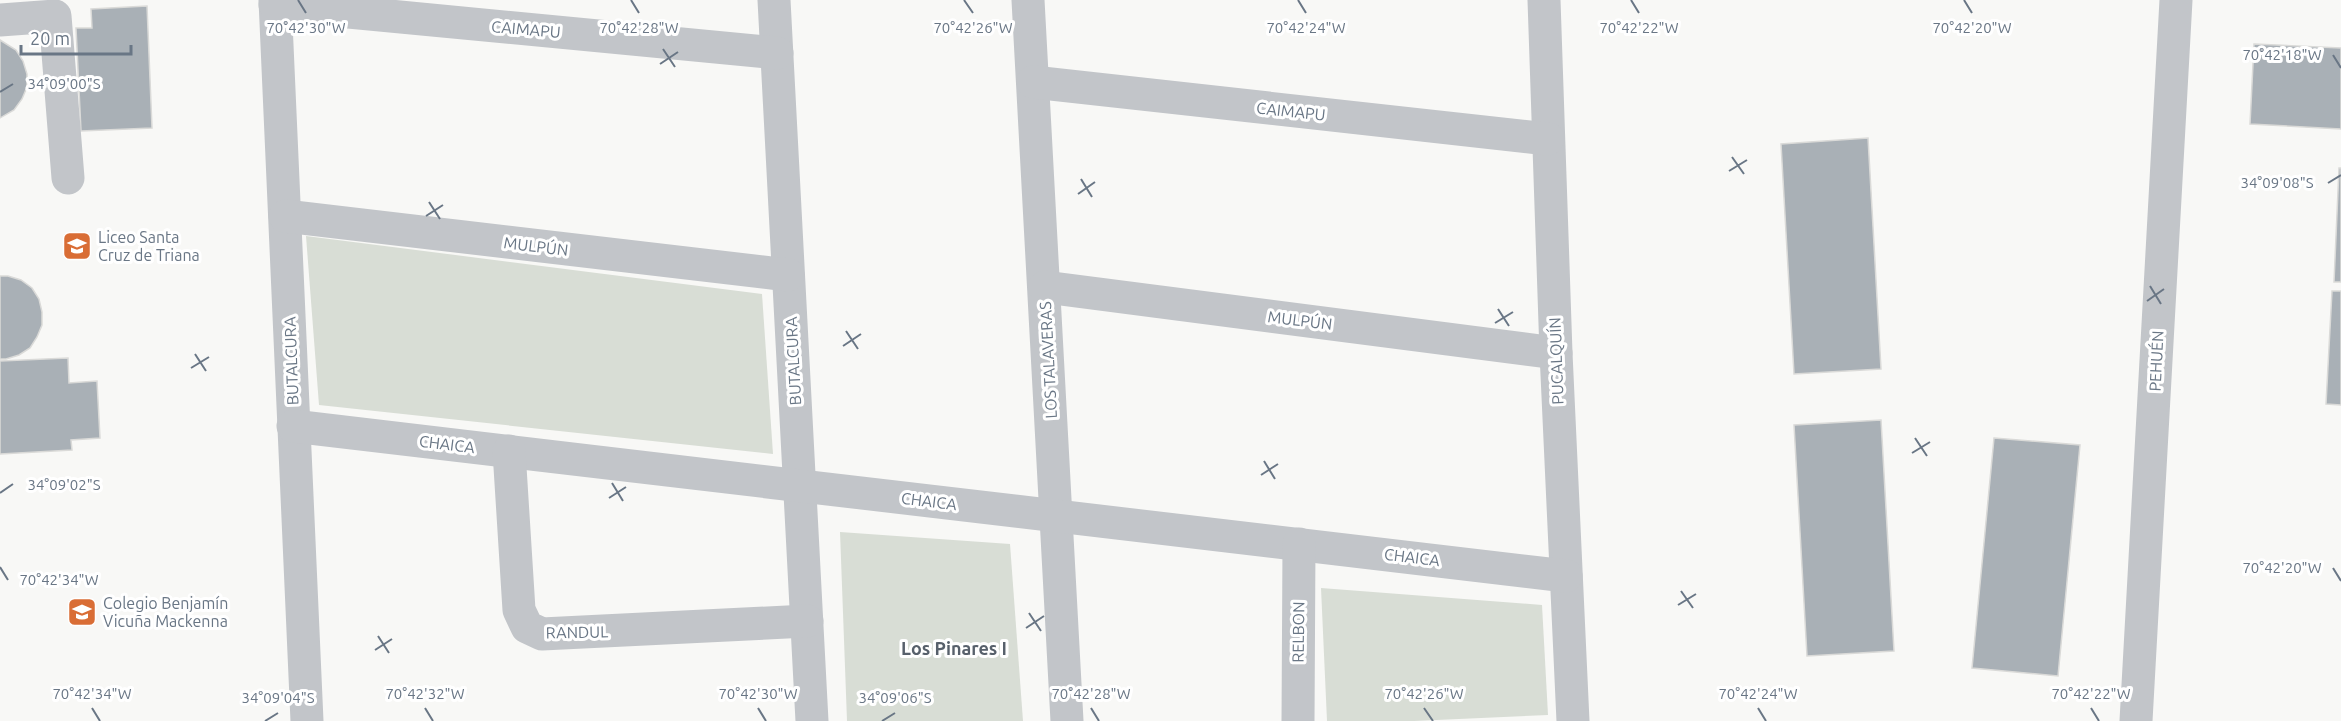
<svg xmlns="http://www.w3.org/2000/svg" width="2341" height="721" font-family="Ubuntu,sans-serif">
  <rect width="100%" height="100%" fill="#f8f8f6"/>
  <g fill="#d8ddd5">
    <path d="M306,236L762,294L773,454L319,405Z"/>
    <path d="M840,532L1010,544L1023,721H847Z"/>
    <path d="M1321,588L1542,605L1548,715L1414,721H1327Z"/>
  </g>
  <g fill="#a9b0b6" stroke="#dadad8" stroke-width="1.5">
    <path d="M147,6L152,128L81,131L76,28H92L91,9Z"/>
    <path d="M0,40L16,50L23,61L27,74V87L22,99L14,110L0,118Z"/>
    <path d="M2254,44L2341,48V129L2250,124Z"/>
    <path d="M1868,138L1881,369L1794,374L1781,144Z"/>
    <path d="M2339,168H2341V282H2334Z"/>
    <path d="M0,276H8L21,280L32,288L39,299L42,312V325L37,337L30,348L19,355L6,359H0Z"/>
    <path d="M2332,291H2341V405L2326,404Z"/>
    <path d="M68,358L69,383L97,381L100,438L71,440L72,450L0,454V361Z"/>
    <path d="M1881,420L1894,651L1807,656L1794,425Z"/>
    <path d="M1994,438L2080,445L2058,676L1972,668Z"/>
  </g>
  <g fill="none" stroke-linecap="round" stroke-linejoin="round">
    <g stroke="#c2c5c9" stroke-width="33">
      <path d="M275,0L307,721"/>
      <path d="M774,0L812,721"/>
      <path d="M1028,0L1067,721"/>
      <path d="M1544,0L1556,353L1573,721"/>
      <path d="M275,5L777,53"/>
      <path d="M0,20L55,16L68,178"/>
      <path d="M1033,82L1548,139"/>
      <path d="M285,216L788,275"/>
      <path d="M1045,287L1556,353"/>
      <path d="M293,426L1566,576"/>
      <path d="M509,451L519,610L527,627L542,634L807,621"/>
      <path d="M1298,721L1299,544"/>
      <path d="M2136,721L2176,0"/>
    </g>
  </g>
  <path fill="none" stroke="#697685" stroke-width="2" d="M298,0L306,13M631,0L639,13M964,0L973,13M1298,0L1306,13M1631,0L1639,13M1964,0L1972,13M663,49L675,67M2333,55L2341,68M660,64L678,52M0,92L13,84M1732,157L1744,174M1729,171L1747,160M1081,179L1092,197M2328,183L2341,175M1078,194L1095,182M429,202L440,219M426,216L443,205M2150,286L2161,304M2147,301L2164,289M1498,309L1509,326M1495,323L1513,312M846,331L858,349M843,346L861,334M195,354L206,371M191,368L209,357M1915,438L1927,456M1912,453L1930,442M1264,461L1275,479M1261,475L1278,464M612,483L623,501M0,493L13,484M609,498L626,487M0,567L8,580M2333,568L2341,581M1681,591L1693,608M1678,605L1696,594M1029,613L1041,631M1026,628L1044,616M378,636L389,653M375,650L392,639M92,708L100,721M425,708L433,721M758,708L766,721M1091,708L1099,721M1424,708L1433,721M1758,708L1766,721M2091,708L2099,721M265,721L278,713M882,721L895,713"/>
  <defs>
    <g id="school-square" transform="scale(1.5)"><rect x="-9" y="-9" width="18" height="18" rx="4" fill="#d96d35" stroke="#fff"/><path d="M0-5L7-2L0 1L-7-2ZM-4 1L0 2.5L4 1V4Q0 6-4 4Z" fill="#fff"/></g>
  </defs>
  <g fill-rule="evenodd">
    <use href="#school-square" x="77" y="246"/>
    <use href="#school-square" x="82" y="612"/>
  </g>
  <g text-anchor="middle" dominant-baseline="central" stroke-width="6" stroke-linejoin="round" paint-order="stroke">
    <g font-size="16" fill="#697685" stroke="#fff">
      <text transform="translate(526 29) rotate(5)">CAIMAPU</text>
      <text transform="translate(1291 111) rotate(6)">CAIMAPU</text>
      <text transform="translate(536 246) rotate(7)">MULPÚN</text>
      <text transform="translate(1300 320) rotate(7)">MULPÚN</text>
      <text transform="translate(1048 360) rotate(-93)">LOS TALAVERAS</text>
      <text transform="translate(291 361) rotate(-92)">BUTALCURA</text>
      <text transform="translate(793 361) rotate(-93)">BUTALCURA</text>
      <text transform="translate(1556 361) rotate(-92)">PUCALQUÍN</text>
      <text transform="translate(2156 361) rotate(-87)">PEHUÉN</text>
      <text transform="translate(447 444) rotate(7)">CHAICA</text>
      <text transform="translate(929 501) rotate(7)">CHAICA</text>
      <text transform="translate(1412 557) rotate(7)">CHAICA</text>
      <text transform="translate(577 632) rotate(-1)">RANDUL</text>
      <text transform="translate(1298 632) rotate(-89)">RELBON</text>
    </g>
    <g font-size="16" fill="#697685" stroke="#fff" text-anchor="start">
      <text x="98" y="237">Liceo Santa<tspan x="98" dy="18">Cruz de Triana</tspan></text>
      <text x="103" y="603">Colegio Benjamín<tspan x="103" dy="18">Vicuña Mackenna</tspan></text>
    </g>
    <g font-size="18" font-weight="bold" fill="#57606b" stroke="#fff">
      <text x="954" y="648">Los Pinares I</text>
    </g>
  </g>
  <g font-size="15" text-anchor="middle" fill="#697685" stroke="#fff" stroke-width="6" stroke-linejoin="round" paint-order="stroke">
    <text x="1972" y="33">70°42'20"W</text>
    <text x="306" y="33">70°42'30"W</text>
    <text x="639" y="33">70°42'28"W</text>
    <text x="973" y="33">70°42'26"W</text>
    <text x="1306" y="33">70°42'24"W</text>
    <text x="1639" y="33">70°42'22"W</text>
    <text x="2282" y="60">70°42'18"W</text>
    <text x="64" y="89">34°09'00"S</text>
    <text x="2277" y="188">34°09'08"S</text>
    <text x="64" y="490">34°09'02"S</text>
    <text x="2282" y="573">70°42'20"W</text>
    <text x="59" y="585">70°42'34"W</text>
    <text x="92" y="699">70°42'34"W</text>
    <text x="425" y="699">70°42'32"W</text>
    <text x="758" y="699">70°42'30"W</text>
    <text x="1091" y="699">70°42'28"W</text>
    <text x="1424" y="699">70°42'26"W</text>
    <text x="1758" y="699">70°42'24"W</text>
    <text x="2091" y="699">70°42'22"W</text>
    <text x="278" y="703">34°09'04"S</text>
    <text x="895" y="703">34°09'06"S</text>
  </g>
  <path d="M21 45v9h110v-9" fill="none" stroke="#697685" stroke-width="3"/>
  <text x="30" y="45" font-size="18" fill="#697685" stroke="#ffffff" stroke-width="4.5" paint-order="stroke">20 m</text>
</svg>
